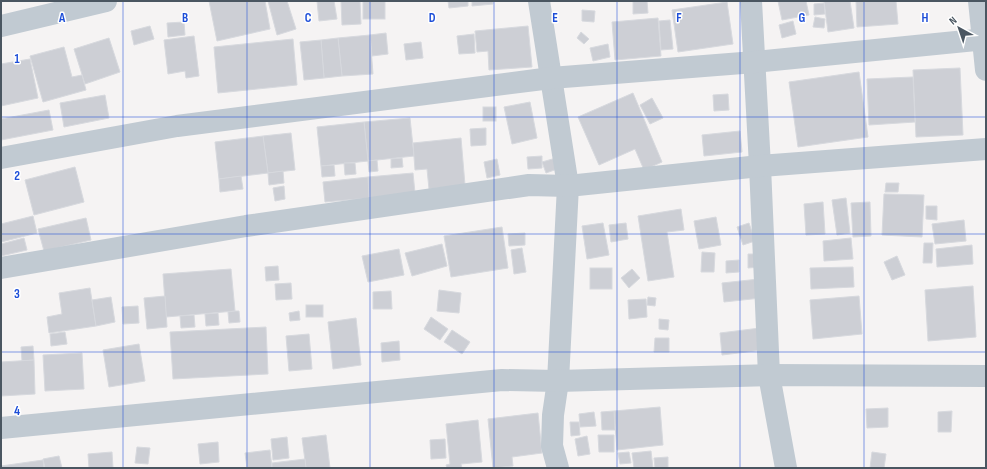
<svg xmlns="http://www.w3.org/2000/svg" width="987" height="469" font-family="'Sofia Sans Condensed',sans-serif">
  <rect width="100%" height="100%" fill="#f5f3f3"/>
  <g fill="#cdcfd5" stroke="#d7d9de">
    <path d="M209,1H265L270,29L217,41Z"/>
    <path d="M268,1H287L296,29L277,35Z"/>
    <path d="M317,1H334L337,19L319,21Z"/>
    <path d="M341,1H360L361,24L342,25Z"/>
    <rect x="363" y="1" width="22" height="18"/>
    <path d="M448,1H468V6L449,8Z"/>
    <path d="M472,1H493V4L472,6Z"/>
    <path d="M633,1H647L648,13L633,14Z"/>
    <path d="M778,1H806L809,15L782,20Z"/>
    <path d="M824,1H850L854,28L828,32Z"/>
    <path d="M856,1H896L898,24L857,27Z"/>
    <path d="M727,2L733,44L678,52L672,10Z"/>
    <path d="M824,3L825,14L814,15V4Z"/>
    <path d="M582,10L595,11L594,22L582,21Z"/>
    <path d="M815,17L825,19L824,28L813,27Z"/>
    <path d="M658,18L661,56L615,60L612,22Z"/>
    <path d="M670,20L673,49L661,50L659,21Z"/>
    <path d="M793,21L796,34L782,38L779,25Z"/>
    <path d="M184,22L185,35L168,37L167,23Z"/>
    <path d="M150,26L154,39L134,45L131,31Z"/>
    <path d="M528,26L532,67L489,70L488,51L477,52L475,31Z"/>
    <path d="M581,32L589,39L584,44L577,38Z"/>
    <path d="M386,33L388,54L372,56L370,35Z"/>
    <path d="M474,34L475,53L459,54L457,36Z"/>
    <path d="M370,35L373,74L342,76L338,38Z"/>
    <path d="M194,36L199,76L186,78L185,71L168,74L164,40Z"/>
    <path d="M109,38L120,72L85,84L74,49Z"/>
    <path d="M338,38L342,76L324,78L321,40Z"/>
    <path d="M293,39L297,85L218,93L214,47Z"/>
    <path d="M321,40L324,78L304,80L300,42Z"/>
    <path d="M421,42L423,58L406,60L404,44Z"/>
    <path d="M608,44L610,57L593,61L590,48Z"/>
    <path d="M64,47L72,77L82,75L86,90L43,102L30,56Z"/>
    <path d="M30,59L38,98L1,106V64Z"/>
    <path d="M960,68L963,135L916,137L913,70Z"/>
    <path d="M859,72L868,137L798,147L789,82Z"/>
    <path d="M913,77L915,122L869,125L867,79Z"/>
    <path d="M633,93L662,162L644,170L635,149L599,165L578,117Z"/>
    <path d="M728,94L729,110L714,111L713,95Z"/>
    <path d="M105,95L109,118L64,127L60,103Z"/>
    <path d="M652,98L663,118L650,124L640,105Z"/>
    <path d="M530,102L537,138L512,144L504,107Z"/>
    <rect x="483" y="107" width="13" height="14"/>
    <path d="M49,110L53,130L1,140V119Z"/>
    <path d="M410,118L414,156L368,161L364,122Z"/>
    <path d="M364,122L368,161L321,166L317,127Z"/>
    <path d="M486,128V145L471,146L470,129Z"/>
    <path d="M740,131L742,152L704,156L702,135Z"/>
    <path d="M291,133L295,170L268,173L263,136Z"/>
    <path d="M263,136L268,173L219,179L215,142Z"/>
    <path d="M461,138L465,185L429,189L427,169L415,170L413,143Z"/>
    <path d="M542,156V168L528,169L527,157Z"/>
    <path d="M402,158L403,167L391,168V159Z"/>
    <path d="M556,158L560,168L546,173L542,162Z"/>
    <path d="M497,159L500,175L487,178L484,162Z"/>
    <path d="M377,160L378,171L369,172L368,161Z"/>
    <path d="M344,163H355L356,174L345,175Z"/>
    <path d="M334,165L335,176L322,177L321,166Z"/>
    <path d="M75,167L84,202L34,215L25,180Z"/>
    <path d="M283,171L284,183L269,185L268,173Z"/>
    <path d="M413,173L415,193L369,198L368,177Z"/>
    <path d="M241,176L243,189L220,192L219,179Z"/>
    <path d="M368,177L369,198L325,202L323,182Z"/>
    <path d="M886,183H899L898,192H885Z"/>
    <path d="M284,186L285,199L275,201L273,188Z"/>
    <path d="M884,194L924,195L922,237L882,235Z"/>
    <path d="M846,198L850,233L837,235L832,200Z"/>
    <path d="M823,202L825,234L806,235L804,204Z"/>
    <path d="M870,202L871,236L853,237L851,203Z"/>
    <path d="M926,206H937V220L926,219Z"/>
    <path d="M681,209L684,230L667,232L674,277L648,281L638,216Z"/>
    <path d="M33,216L37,233L1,242V224Z"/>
    <path d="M716,217L721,245L699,249L694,221Z"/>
    <path d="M86,218L91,240L44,251L38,229Z"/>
    <path d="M964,220L966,241L935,244L932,224Z"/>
    <path d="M603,223L609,255L587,259L582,226Z"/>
    <path d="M626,223L628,239L611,242L609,225Z"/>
    <path d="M749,223L755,241L743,245L737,227Z"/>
    <path d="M502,227L508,268L451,277L444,236Z"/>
    <path d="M525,233V245L509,246L508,234Z"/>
    <path d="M24,238L27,250L1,256V244Z"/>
    <path d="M851,238L853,259L824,261L823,241Z"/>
    <path d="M924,243H933L932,263H923Z"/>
    <path d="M442,244L447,266L412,276L405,253Z"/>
    <path d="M972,245L973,264L937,267L936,249Z"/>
    <path d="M522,248L526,272L514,274L511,250Z"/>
    <path d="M399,249L404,275L368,282L362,256Z"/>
    <path d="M702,252L715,253L714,272H701Z"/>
    <path d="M748,254H761V267L748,268Z"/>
    <path d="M897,256L905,275L892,280L884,262Z"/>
    <path d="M739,260V272L726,273V261Z"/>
    <path d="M278,266L279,280L266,281L265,267Z"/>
    <path d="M853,267L854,287L811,289L810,268Z"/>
    <rect x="590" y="268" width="22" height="21"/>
    <path d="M231,269L235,311L166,317L163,274Z"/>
    <path d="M632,269L640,278L629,288L621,278Z"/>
    <path d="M759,279L761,298L724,302L722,283Z"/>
    <path d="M291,283L292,299L276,300L275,284Z"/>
    <path d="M973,286L976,337L928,341L925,290Z"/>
    <path d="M90,288L96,326L49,333L47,317L62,314L59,293Z"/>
    <path d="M439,290L461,293L459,313L437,311Z"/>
    <path d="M391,291L392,309H373V292Z"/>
    <path d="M165,296L167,327L147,329L144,298Z"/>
    <path d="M859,296L862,334L813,339L810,300Z"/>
    <path d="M111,297L115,322L96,326L92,300Z"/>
    <path d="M648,297L656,298L655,306L647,305Z"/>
    <path d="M646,299L647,317L629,319L628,300Z"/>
    <rect x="306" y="305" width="17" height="12"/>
    <path d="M138,306L139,323L123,324L122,307Z"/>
    <path d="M235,311H239L240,322L229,323L228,312Z"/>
    <path d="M299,311L300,320L290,321L289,313Z"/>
    <path d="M218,313L219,325L206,326L205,314Z"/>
    <path d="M194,315L195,327L181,328L180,316Z"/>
    <path d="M431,317L448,329L440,340L424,329Z"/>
    <path d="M356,318L361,365L333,369L328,322Z"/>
    <path d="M659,319L669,320L668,330L659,329Z"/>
    <path d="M266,327L268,374L173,379L170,332Z"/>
    <path d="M760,328L763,350L722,355L720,333Z"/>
    <path d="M452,330L470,342L462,354L444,342Z"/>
    <path d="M65,332L67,344L51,346L50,334Z"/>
    <path d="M309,334L312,369L289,371L286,336Z"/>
    <path d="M655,338H669V352H654Z"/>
    <path d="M399,341L400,360L382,362L381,343Z"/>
    <path d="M139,344L145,381L109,387L103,350Z"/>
    <path d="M33,346L34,360L22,361L21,347Z"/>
    <path d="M82,353L84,389L45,391L43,355Z"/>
    <path d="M34,360L35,394L1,396V362Z"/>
    <path d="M660,407L663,445L617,450L614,411Z"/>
    <path d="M888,408V427L867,428L866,409Z"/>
    <path d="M614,411L615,430H602L601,412Z"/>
    <path d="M952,411L951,432H938V412Z"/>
    <path d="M594,412L596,426L580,427L579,414Z"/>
    <path d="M538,413L542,453L512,457L513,466L493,468L488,419Z"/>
    <path d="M478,420L482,462L461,464L462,468H447L446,465L450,464L446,424Z"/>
    <path d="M570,422H579L580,435L571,436Z"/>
    <path d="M326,435L330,468H306L302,438Z"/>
    <path d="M598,435H614V452H599Z"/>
    <path d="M587,436L590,454L578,456L575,439Z"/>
    <path d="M287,437L289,458L273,460L271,439Z"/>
    <path d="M445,439L446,458L431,459L430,440Z"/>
    <path d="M218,442L219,462L200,464L198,444Z"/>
    <path d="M137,447L150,448L148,464L135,463Z"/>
    <path d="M270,450L272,468H247L245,453Z"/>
    <path d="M651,451L653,468H634L632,453Z"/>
    <path d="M112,452L113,468H89L88,454Z"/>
    <path d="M629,452L631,463L620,464L618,453Z"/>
    <path d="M872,452L886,454L884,468H870Z"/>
    <path d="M59,456L62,468H45L43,459Z"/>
    <path d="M668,457V468H655L654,458Z"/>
    <path d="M305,459L306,468H272V463Z"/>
    <path d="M43,460L44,468H1V466Z"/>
  </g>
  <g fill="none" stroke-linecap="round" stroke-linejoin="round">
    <g stroke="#c1cad2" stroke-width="22">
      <path d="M539,1L568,186L558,381L553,415L552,446L558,468"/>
      <path d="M751,1L760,166L769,375L786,468"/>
      <path d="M979,1L986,70"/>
      <path d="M1,26L106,1"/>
      <path d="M1,158L177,126L551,78L755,62L986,39"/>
      <path d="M1,268L246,226L529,185L568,186L760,166L986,149"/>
      <path d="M1,428L502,380L558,381L769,375L986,376"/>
    </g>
  </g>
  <path fill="none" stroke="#1d4ed8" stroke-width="1" stroke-opacity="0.55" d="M123,1V468M247,1V468M370,1V468M494,1V468M617,1V468M740,1V468M864,1V468M1,117H986M1,234H986M1,352H986"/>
  <g font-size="13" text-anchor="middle" font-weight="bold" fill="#1d4ed8" stroke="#fff" stroke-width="3" stroke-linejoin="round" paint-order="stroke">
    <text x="62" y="22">A</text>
    <text x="185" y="22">B</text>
    <text x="308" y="22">C</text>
    <text x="432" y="22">D</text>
    <text x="555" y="22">E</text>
    <text x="679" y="22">F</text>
    <text x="802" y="22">G</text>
    <text x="925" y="22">H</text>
    <text x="17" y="63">1</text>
    <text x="17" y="180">2</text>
    <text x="17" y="298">3</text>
    <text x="17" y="415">4</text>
  </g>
  <rect width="987" height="469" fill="none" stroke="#4a5661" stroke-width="4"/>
  <g transform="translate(959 28) rotate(320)" stroke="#ffffff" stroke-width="3" paint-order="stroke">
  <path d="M0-3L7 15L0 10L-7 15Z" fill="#4a5661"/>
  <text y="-6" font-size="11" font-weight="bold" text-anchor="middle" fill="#4a5661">N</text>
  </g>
</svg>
